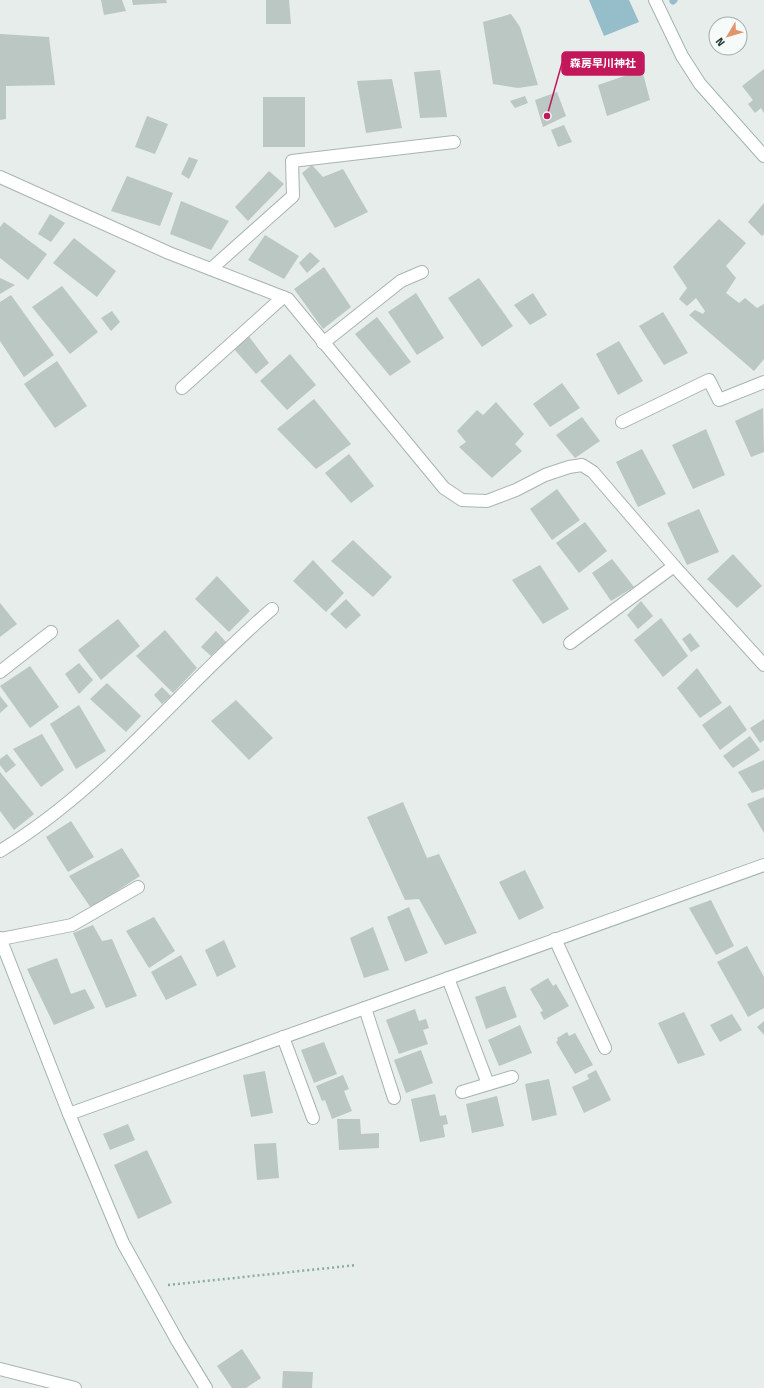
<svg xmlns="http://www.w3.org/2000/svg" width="764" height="1388" font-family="'Fira Sans','Noto Sans JP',sans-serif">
  <rect width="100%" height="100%" fill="#e6edea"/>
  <path fill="#95bdca" d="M589,0H629L639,22L604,36Z"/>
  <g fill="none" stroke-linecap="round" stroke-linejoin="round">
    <path stroke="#95bdca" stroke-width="7" d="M673,1L674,0"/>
  </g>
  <g fill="#bbc7c3">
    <path d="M101,0H122L126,11L104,15Z"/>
    <path d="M132,0H166L167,3L133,5Z"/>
    <path d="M266,0H289L291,24H266Z"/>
    <path d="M511,14L520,27L538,85L518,88L493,84L483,22Z"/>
    <path d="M0,34L49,37L55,85L6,86V119L0,120Z"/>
    <path d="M764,69V113L761,108L755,113L748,104L753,100L742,86Z"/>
    <path d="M440,70L447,117L420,118L414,72Z"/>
    <path d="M642,70L650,100L607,116L598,85Z"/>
    <path d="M392,79L402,128L366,133L357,81Z"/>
    <path d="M557,92L566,116L543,127L535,100Z"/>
    <path d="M525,96L528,103L515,108L510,101Z"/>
    <rect x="263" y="97" width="42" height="50"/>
    <path d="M147,116L168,124L155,154L135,147Z"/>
    <path d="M564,125L572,142L558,147L551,130Z"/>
    <path d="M189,157L198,160L189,179L181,174Z"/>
    <path d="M312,165L323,177L343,169L368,212L335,228L302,173Z"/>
    <path d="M269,171L284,184L248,221L235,207Z"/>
    <path d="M127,176L173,193L160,226L111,211Z"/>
    <path d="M181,201L229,221L211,250L170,234Z"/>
    <path d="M764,203V234L762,236L748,222Z"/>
    <path d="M50,214L65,223L51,242L38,234Z"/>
    <path d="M719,219L746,243L726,266L736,278L726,293L739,303L745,298L757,308L764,304V359L754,371L689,315L695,310L703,314L705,311L696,298L687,306L679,299L687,288L673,267Z"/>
    <path d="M4,222L47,254L28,280L0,258V227Z"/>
    <path d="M265,235L299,256L284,279L248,260Z"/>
    <path d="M74,238L116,271L97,297L53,263Z"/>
    <path d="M310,252L320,261L307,273L299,263Z"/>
    <path d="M324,267L351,307L323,329L294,289Z"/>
    <path d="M0,278L15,285L0,294Z"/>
    <path d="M479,278L513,326L482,347L448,298Z"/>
    <path d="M62,286L98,332L70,354L32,307Z"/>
    <path d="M416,293L444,338L417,355L388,312Z"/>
    <path d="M533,293L547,315L530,325L514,305Z"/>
    <path d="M11,295L54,355L24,377L0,341V302Z"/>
    <path d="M112,311L120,322L111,331L101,318Z"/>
    <path d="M663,312L688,353L664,365L639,326Z"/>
    <path d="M377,317L411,362L390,376L355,334Z"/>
    <path d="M247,334L269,363L256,374L234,349Z"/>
    <path d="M619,341L643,381L618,395L596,354Z"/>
    <path d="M290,354L316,385L287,410L260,381Z"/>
    <path d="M57,361L87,406L55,428L24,384Z"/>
    <path d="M562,383L580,408L550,427L533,404Z"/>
    <path d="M314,399L351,444L316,469L277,429Z"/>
    <path d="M496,402L524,434L515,444L522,451L492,478L459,447L466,442L457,431L477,410L483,415Z"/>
    <path d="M763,408L764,452L751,457L735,421Z"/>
    <path d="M582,417L600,441L575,458L556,435Z"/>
    <path d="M706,429L725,475L693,489L672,445Z"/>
    <path d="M642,449L666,494L638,507L616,462Z"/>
    <path d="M349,454L374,486L351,503L325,473Z"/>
    <path d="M557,489L580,520L552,540L530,509Z"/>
    <path d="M699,509L719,552L687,565L667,523Z"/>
    <path d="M585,522L607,551L579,573L556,543Z"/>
    <path d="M353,540L392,577L373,597L331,561Z"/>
    <path d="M733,554L762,586L737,608L707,579Z"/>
    <path d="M612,559L634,587L611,601L592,573Z"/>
    <path d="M313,560L344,593L326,612L293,581Z"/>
    <path d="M540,565L569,609L543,624L512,580Z"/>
    <path d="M217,576L250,611L229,632L195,599Z"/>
    <path d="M346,599L361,615L346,629L330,614Z"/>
    <path d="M641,601L653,616L638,629L627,615Z"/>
    <path d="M0,603L17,624L0,637Z"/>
    <path d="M661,618L688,656L663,677L634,640Z"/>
    <path d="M118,619L140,646L101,680L78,650Z"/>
    <path d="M165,630L197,668L173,693L136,656Z"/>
    <path d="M216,631L226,642L211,656L201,647Z"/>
    <path d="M690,633L700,646L691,652L682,639Z"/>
    <path d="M79,663L93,680L79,694L65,674Z"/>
    <path d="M30,666L59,707L30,728L0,686Z"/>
    <path d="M697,668L722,703L700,718L677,688Z"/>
    <path d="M107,683L141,716L126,732L90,699Z"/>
    <path d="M162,687L171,696L162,704L154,695Z"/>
    <path d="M0,696L8,706L0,713Z"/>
    <path d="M236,700L273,738L249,760L211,721Z"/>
    <path d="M79,705L106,751L76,769L50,724Z"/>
    <path d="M730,705L747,730L720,750L702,725Z"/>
    <path d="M764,719V740L760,743L750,728Z"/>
    <path d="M42,734L64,770L41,787L13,749Z"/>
    <path d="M750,736L760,750L733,768L723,756Z"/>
    <path d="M7,754L16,765L6,773L0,765V759Z"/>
    <path d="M764,760V789L752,793L738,772Z"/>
    <path d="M0,772L34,814L14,830L0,811Z"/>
    <path d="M764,797V833L747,804Z"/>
    <path d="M403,802L427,858L439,854L477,933L445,945L419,899L405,900L367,817Z"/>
    <path d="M71,821L94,857L68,872L46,837Z"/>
    <path d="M122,848L140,876L91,908L69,876Z"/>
    <path d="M525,870L544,908L519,920L499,882Z"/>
    <path d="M711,900L734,946L716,955L689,908Z"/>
    <path d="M409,907L428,953L405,962L387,917Z"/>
    <path d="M154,917L175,951L149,968L126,931Z"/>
    <path d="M93,925L102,941L112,939L137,996L106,1008L73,933Z"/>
    <path d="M373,927L389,970L364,978L350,938Z"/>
    <path d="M224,940L236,967L217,977L205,950Z"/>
    <path d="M747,946L764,977V1008L748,1017L717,962Z"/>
    <path d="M181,955L197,985L166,1000L151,972Z"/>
    <path d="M57,958L71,994L85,989L95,1008L54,1025L27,969Z"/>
    <path d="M548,978L553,986L556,984L569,1006L544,1020L540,1012L543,1011L530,989Z"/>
    <path d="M505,986L517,1017L486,1029L475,997Z"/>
    <path d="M415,1009L419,1021L426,1019L429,1028L423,1030L428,1044L399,1054L386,1020Z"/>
    <path d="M684,1012L705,1055L678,1064L658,1023Z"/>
    <path d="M732,1014L742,1030L720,1042L710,1025Z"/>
    <path d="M764,1021V1035L757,1027Z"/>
    <path d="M520,1025L532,1053L499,1066L488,1040Z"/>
    <path d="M567,1032L569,1036L575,1033L593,1065L575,1074L556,1042L558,1040L557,1038Z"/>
    <path d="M324,1042L337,1074L314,1083L301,1050Z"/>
    <path d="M421,1050L433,1083L406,1093L394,1060Z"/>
    <path d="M596,1070L611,1100L584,1113L572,1087L589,1079L587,1075Z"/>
    <path d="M265,1071L273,1113L251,1117L243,1075Z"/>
    <path d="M343,1075L349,1089L344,1091L352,1111L332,1119L325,1100L322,1101L316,1086Z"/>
    <path d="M549,1079L557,1115L532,1121L525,1084Z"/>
    <path d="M435,1094L440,1116L446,1115L448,1124L443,1125L445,1137L420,1142L411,1099Z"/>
    <path d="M497,1096L504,1126L472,1133L466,1104Z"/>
    <path d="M337,1119H360L361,1134L379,1133V1148L339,1150Z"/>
    <path d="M128,1124L135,1140L110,1150L103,1134Z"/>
    <path d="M276,1143L279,1178L257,1180L254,1144Z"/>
    <path d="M147,1150L172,1203L138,1219L114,1165Z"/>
    <path d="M242,1349L261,1378L246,1388H232L217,1366Z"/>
    <path d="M283,1371L313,1372L312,1388H282Z"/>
  </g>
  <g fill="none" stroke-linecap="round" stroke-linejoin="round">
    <g stroke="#a9b5b1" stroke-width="14">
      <g id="street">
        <path d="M0,177L169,253L288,299L444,488L462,500L487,501L516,490L545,475L569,467L582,465L593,472L674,566L764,665"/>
        <path d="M211,269L293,196L292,161L454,142"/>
        <path d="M323,343L401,281L422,272"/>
        <path d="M182,388L283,297"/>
        <path d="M622,422L709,380L719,400L764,382"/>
        <path d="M570,643L674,566"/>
        <path d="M0,672L51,632"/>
        <path d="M0,851C105,788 180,688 272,609"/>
        <path d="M1,939L72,925L138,887"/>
        <path d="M555,939L605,1048"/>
        <path d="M448,978L488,1084"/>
        <path d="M365,1008L394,1098"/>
        <path d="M283,1037L313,1118"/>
        <path d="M462,1092L512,1077"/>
        <path d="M0,1369L75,1388"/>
      </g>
    </g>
    <g stroke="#a2b4af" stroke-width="14">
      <g id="secondary">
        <path d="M655,0L682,56L700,84L764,156"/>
        <path d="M0,938L69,1114L123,1243L178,1342L206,1388"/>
        <path d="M69,1114L764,865"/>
      </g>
    </g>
    <path stroke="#8aaca5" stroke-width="2.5" stroke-dasharray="2 3" stroke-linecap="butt" d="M168,1285L357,1265"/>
    <use href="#street" stroke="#fff" stroke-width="12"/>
    <use href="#secondary" stroke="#fff" stroke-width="12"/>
  </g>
  <path fill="none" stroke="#c2185b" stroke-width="1.5" d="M547 116L562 63"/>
  <circle fill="#c2185b" stroke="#f6faf8" stroke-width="1.5" cx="547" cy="116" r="4"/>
  <rect fill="#c2185b" stroke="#c2185b" stroke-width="1.5" x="562" y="52" width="82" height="23" rx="4"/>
  <g font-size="11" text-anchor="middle" font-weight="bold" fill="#fff">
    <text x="603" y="67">森房早川神社</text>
  </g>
  <g transform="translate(728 36) rotate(232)"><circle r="19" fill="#f6faf8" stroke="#a3aeac"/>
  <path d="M0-3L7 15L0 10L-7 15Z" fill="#e1956f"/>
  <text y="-6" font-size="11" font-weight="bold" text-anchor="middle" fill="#273d39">N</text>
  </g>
</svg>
